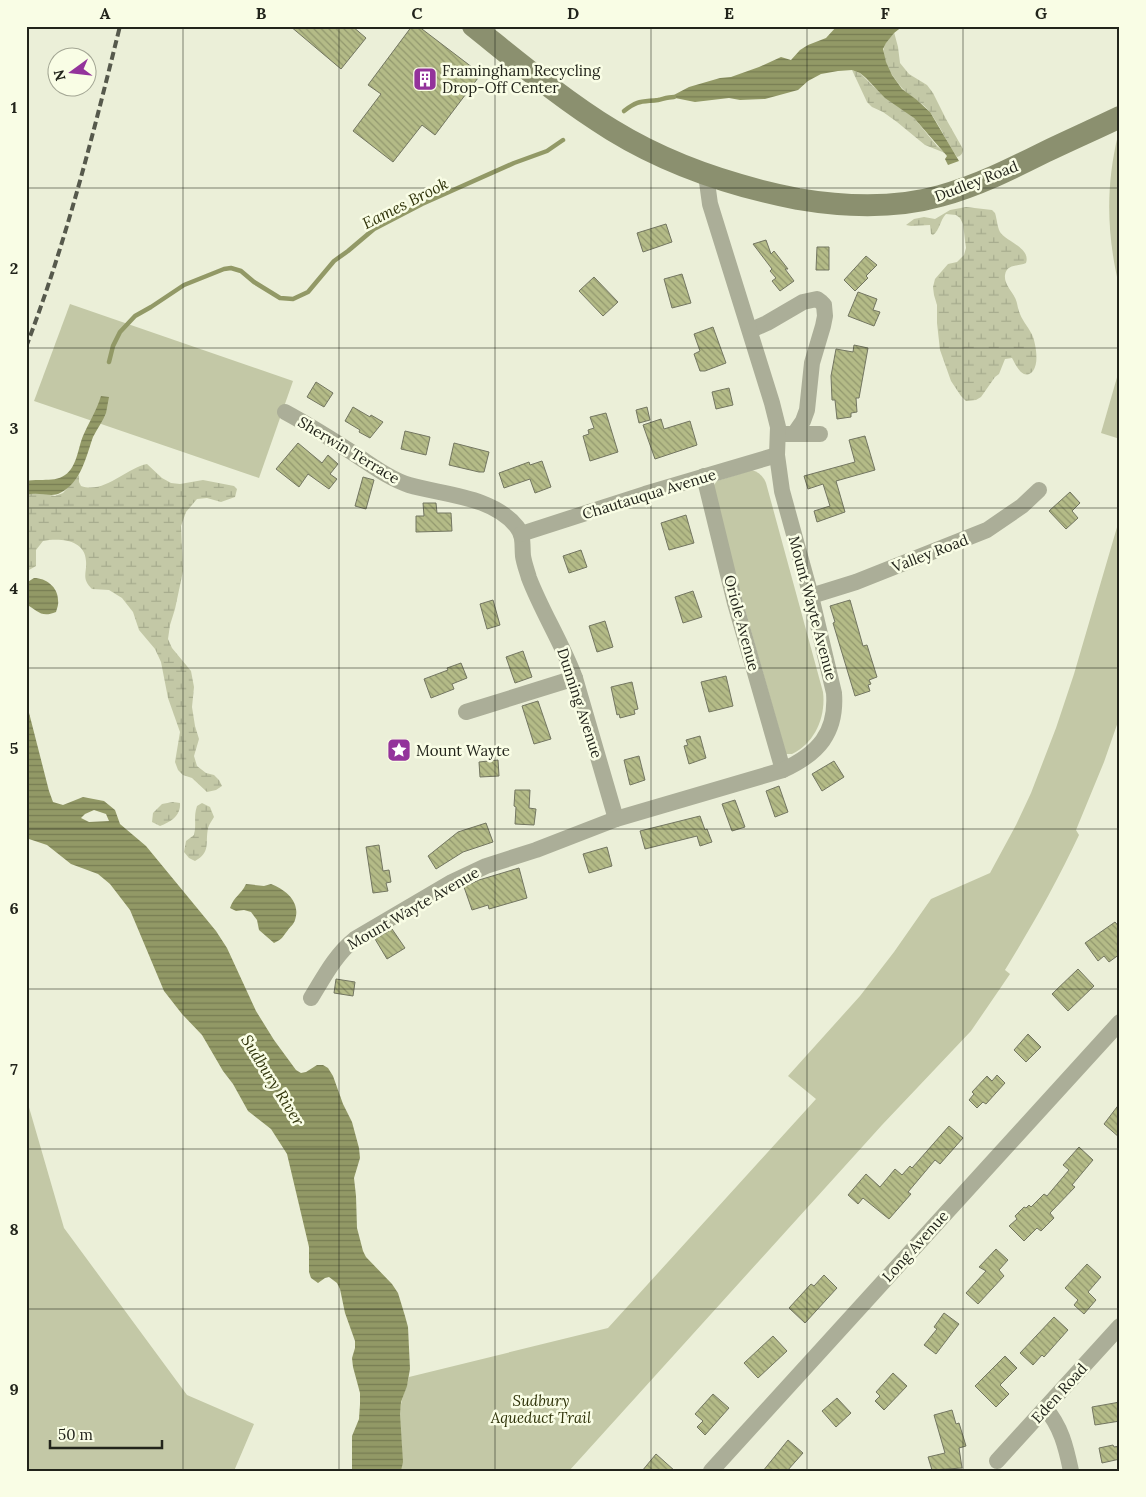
<svg xmlns="http://www.w3.org/2000/svg" width="1146" height="1497" font-family="Lora,serif">
  <defs>
    <pattern id="wetland-marsh" width="20" height="14" patternUnits="userSpaceOnUse" patternTransform="scale(1.25)"><rect width="20" height="14" fill="#c3c8a6"/><path d="M1 5h8M5 5V1M11 12h8M15 12V8" fill="none" stroke="#a7ac8e"/></pattern>
    <pattern id="water-rules" width="6" height="5" patternUnits="userSpaceOnUse" patternTransform="scale(1.25)"><rect width="6" height="5" fill="#929966"/><path d="M0 2.5h6" fill="none" stroke="#777d53"/></pattern>
    <pattern id="building-back-hatch" width="6" height="6" patternUnits="userSpaceOnUse" patternTransform="scale(1.25)"><rect width="6" height="6" fill="#b4bb87"/><path d="M-1 5l2 2M0 0l6 6M5-1l2 2" fill="none" stroke="#92986e"/></pattern>
  </defs>
  <rect width="100%" height="100%" fill="#ebefd8"/>
  <g fill="url(#wetland-marsh)">
    <path d="M894,32L898,47L900,63L909,74L927,85L933,93L946,119L963,149C963,153 961,156 957,157C947,143 940,125 929,111C924,104 916,100 908,94C899,86 880,61 884,48C885,42 890,37 894,32Z"/>
    <path d="M852,70L860,73L874,87L914,118L937,146L945,153L925,145L897,122L883,112L872,107L867,102Z"/>
    <path d="M966,207L992,210L995,213C997,219 997,226 1000,232C1007,242 1031,248 1026,263C1018,267 1007,263 1005,275C1004,283 1010,289 1014,296C1018,302 1017,308 1020,314C1023,322 1030,329 1033,337C1036,346 1039,363 1033,371C1023,382 1016,365 1012,358L1005,359L999,374L995,377L981,397L976,400L966,401L961,396L951,381L940,350L937,323V305L934,295L933,287L935,279L948,264L957,262L964,255L966,248L963,224L960,218L956,215L946,214C940,220 940,230 933,235L931,234L930,225L911,226L906,225L914,219L924,217L935,219L950,210Z"/>
    <path d="M147,464L162,478L171,483L180,484L203,480L234,486L237,489L235,497L221,502L207,498L197,499L186,512L181,526L183,571L175,609L170,625L168,639L172,648L191,671L194,687L192,707L195,726L199,739L194,756L197,766L206,773L214,775L219,780L222,786L216,790L207,792L192,778L183,775L178,770L175,762L180,732L168,698L161,662L155,649L139,630L133,612L122,598L109,590L92,589C81,578 87,574 86,561C85,539 59,538 43,541L36,550V566L29,570L26,569V495L32,493L45,494L55,496L63,493L79,475V482L81,486C105,494 126,468 147,464Z"/>
    <path d="M173,802L180,803C181,816 170,822 160,826L152,822L153,813L162,804Z"/>
    <path d="M202,803L210,807L214,817C212,821 209,824 208,828C205,844 211,852 195,861L189,858L184,852L186,841L194,835C197,823 193,818 197,806Z"/>
  </g>
  <g fill="#c3c8a6">
    <path d="M1120,134V290C1107,237 1105,189 1118,135Z"/>
    <path d="M70,304L293,381L259,478L34,401Z"/>
    <path d="M1120,367V439L1101,433Z"/>
    <path d="M752,470C759,472 763,476 766,483L823,692C826,717 815,743 792,754H786L713,496L714,485L717,481Z"/>
    <path d="M1120,517V716L1104,762L1076,830L1079,835C1057,882 1032,926 1005,970L1010,974L971,1031L882,1125L569,1471H401C404,1451 399,1431 400,1411C401,1399 406,1389 409,1377L608,1328L816,1099L788,1076L860,996L894,952L931,899L990,873L1016,825L1031,793L1056,728L1074,674Z"/>
    <path d="M26,1097L64,1228L187,1395L254,1424L234,1471H26Z"/>
  </g>
  <g fill="url(#water-rules)" fill-rule="evenodd">
    <path d="M837,26H903L894,33L886,43L883,49L886,62L892,75L902,89L917,100L930,112L959,161L948,165L945,159L947,156L914,118L885,98L866,78L860,73L852,70L838,71L821,74L808,81L798,90L765,99L740,100L729,98L695,102L670,97L689,87L720,78L731,77L759,67L781,57L791,60L800,50L808,45L826,38Z"/>
    <path d="M101,396L109,397C108,402 107,408 106,413C103,421 97,429 93,437C86,457 81,483 60,493C51,498 39,491 26,495V481C38,478 54,483 65,475C77,467 78,448 83,436C89,422 96,412 101,396Z"/>
    <path d="M34,578C46,578 58,587 58,600C59,604 57,608 56,612C41,618 38,611 26,604V583Z"/>
    <path d="M26,701L49,791L53,802L63,805L83,797L104,801L115,810L120,824L146,846L216,931L227,948L256,1011L274,1040L296,1070L301,1073L306,1072L317,1065H323L328,1068L333,1076L343,1104L352,1122L359,1148L360,1158L354,1178L356,1196L357,1228L363,1251L366,1257L392,1284L398,1293L405,1316L408,1327L410,1369L407,1386L401,1402L400,1414L403,1462L401,1471H352V1436L359,1419L360,1404V1393L353,1367L352,1358L355,1348V1341L345,1313L340,1289L337,1283L329,1277L325,1278L318,1283L311,1278L309,1272V1247L287,1154L271,1129L248,1111L233,1084L223,1071L202,1035L182,1014L164,991L130,910L110,884L98,874L71,864L47,845L26,838V784L28,782L29,769L26,755ZM94,810L106,814L109,821L89,822L81,818L85,814Z"/>
    <path d="M246,884L264,886L271,884C286,890 301,902 295,920C294,924 290,927 288,930C282,937 283,939 274,943L259,930L257,920L251,912L244,910L236,911L230,908C234,896 241,895 246,884Z"/>
  </g>
  <g fill="none" stroke-linecap="round" stroke-linejoin="round">
    <g stroke="#929966" stroke-width="4.5">
      <path d="M624,111C638,100 641,102 658,100C663,99 668,97 674,97"/>
      <path d="M109,362L113,346L120,332L135,316L151,307L184,285L224,269L231,268L241,271L254,282L280,298L293,299L308,292L334,261L348,251L374,229L422,204L514,163L547,151L563,140"/>
    </g>
  </g>
  <g fill="url(#building-back-hatch)" stroke="#737661">
    <path d="M290,26H352L366,38L341,69Z"/>
    <path d="M412,26H418L481,74L435,135L422,125L393,162L353,131L381,94L368,85Z"/>
    <path d="M666,224L672,242L643,252L637,233Z"/>
    <path d="M766,240L771,254L774,251L788,269H785L794,281L780,291L772,281L776,278L770,271L772,269L753,244Z"/>
    <path d="M817,247H829V270H816Z"/>
    <path d="M866,256L877,265L866,276L868,278L855,291L844,280Z"/>
    <path d="M682,274L691,303L672,308L664,279Z"/>
    <path d="M594,277L618,302L603,316L579,291Z"/>
    <path d="M858,292L877,299L873,310L880,312L874,326L848,316Z"/>
    <path d="M713,327L726,363L705,371H700L694,354L700,351L694,334Z"/>
    <path d="M854,345L868,348L859,398H856L857,412L851,413V417L837,419L835,400H832L831,376L836,349L853,352Z"/>
    <path d="M316,382L333,393L324,407L307,397Z"/>
    <path d="M729,388L733,405L716,409L712,392Z"/>
    <path d="M353,407L370,417L371,415L383,422L370,438L359,432L360,430L345,421Z"/>
    <path d="M647,407L650,420L639,423L636,410Z"/>
    <path d="M606,413L618,452L590,461L583,436L589,434L588,430L594,428L590,417Z"/>
    <path d="M661,419L664,429L690,421L697,445L655,459L643,425Z"/>
    <path d="M405,431L430,437L426,455L401,449Z"/>
    <path d="M865,436L875,470L836,481L845,512L817,522L814,511L830,506L823,484L808,489L804,476L855,462L849,440Z"/>
    <path d="M298,443L322,463L328,455L338,464L330,474L337,479L329,489L308,474L299,487L276,469Z"/>
    <path d="M454,443L489,452L484,472H479L449,465Z"/>
    <path d="M542,461L551,487L535,493L530,479L504,488L499,473L529,462L530,465Z"/>
    <path d="M363,477L374,480L366,509L355,506Z"/>
    <path d="M1070,492L1080,503L1072,511L1078,518L1066,529L1049,511Z"/>
    <path d="M423,503H436L437,513H451L452,531L416,532V516H424Z"/>
    <path d="M686,515L694,543L669,550L661,523Z"/>
    <path d="M581,550L587,567L569,573L563,556Z"/>
    <path d="M693,591L702,617L683,623L675,597Z"/>
    <path d="M493,600L500,625L487,629L480,604Z"/>
    <path d="M850,600L863,646L867,645L877,677L869,680L871,684L868,685L870,691L855,696L833,623L835,622L830,606Z"/>
    <path d="M605,621L613,647L597,652L589,626Z"/>
    <path d="M523,651L532,677L515,683L506,657Z"/>
    <path d="M461,663L467,678L452,684L454,689L431,698L424,679L448,670L447,668Z"/>
    <path d="M726,676L733,706L709,712L701,682Z"/>
    <path d="M632,682L638,709L634,710L635,714L620,718L619,714L617,715L611,687Z"/>
    <path d="M538,701L551,739L534,744L522,706Z"/>
    <path d="M700,736L706,758L689,764L684,746L688,745L686,740Z"/>
    <path d="M639,756L645,780L630,785L624,760Z"/>
    <path d="M498,760L499,776L480,777L479,762Z"/>
    <path d="M834,761L844,777L822,791L812,774Z"/>
    <path d="M779,786L788,812L775,817L766,791Z"/>
    <path d="M515,790H530L529,808L536,809L534,825L515,824L516,807L514,806Z"/>
    <path d="M735,800L745,827L732,831L722,804Z"/>
    <path d="M700,816L705,830L707,829L712,842L700,846L697,836L645,849L640,831Z"/>
    <path d="M486,823L493,842L463,852L436,869L428,856L458,832Z"/>
    <path d="M379,845L383,871L389,870L391,882L386,883L388,891L373,893L366,847Z"/>
    <path d="M607,847L612,866L589,873L583,854Z"/>
    <path d="M519,868L527,898L489,909L488,905L472,910L464,887L479,880Z"/>
    <path d="M1115,922L1120,928V954L1109,962L1104,956L1098,961L1085,943Z"/>
    <path d="M392,929L405,948L387,959L375,939Z"/>
    <path d="M1078,969L1094,986L1068,1011L1052,994Z"/>
    <path d="M336,979L355,982L353,996L334,993Z"/>
    <path d="M1028,1034L1041,1047L1026,1062L1014,1050Z"/>
    <path d="M997,1075L1005,1083L986,1104L983,1102L977,1108L969,1100L974,1094L972,1092L987,1076L992,1081Z"/>
    <path d="M1120,1103V1138L1104,1124Z"/>
    <path d="M949,1126L963,1138L940,1164L935,1160L908,1192L911,1194L889,1219L863,1198L858,1204L848,1195L866,1174L880,1187L895,1169L902,1175L910,1166L912,1168Z"/>
    <path d="M1079,1147L1093,1160L1072,1185L1075,1187L1050,1213L1054,1218L1041,1231L1037,1228L1024,1241L1009,1226L1017,1219L1015,1216L1024,1207L1026,1208L1029,1205L1031,1207L1044,1194L1047,1196L1069,1170L1063,1165Z"/>
    <path d="M996,1249L1008,1260L999,1270L1004,1276L978,1304L966,1293L986,1271L979,1267Z"/>
    <path d="M1087,1264L1101,1277L1088,1292L1096,1300L1084,1314L1074,1305L1078,1300L1065,1288Z"/>
    <path d="M824,1275L837,1288L805,1323L789,1308L811,1284L814,1286Z"/>
    <path d="M944,1313L959,1324L936,1354L924,1345L937,1329L934,1327Z"/>
    <path d="M1054,1317L1068,1330L1044,1357L1042,1355L1033,1365L1020,1353Z"/>
    <path d="M773,1336L787,1351L758,1378L744,1363Z"/>
    <path d="M1005,1356L1017,1368L1000,1385L1009,1394L996,1407L975,1386Z"/>
    <path d="M893,1373L907,1386L884,1410L875,1401L880,1396L876,1392Z"/>
    <path d="M713,1394L729,1408L705,1435L697,1427L703,1421L695,1414Z"/>
    <path d="M837,1398L851,1413L836,1427L822,1411Z"/>
    <path d="M1120,1402V1421L1095,1425L1092,1407Z"/>
    <path d="M952,1410L956,1424L959,1423L966,1446L959,1448L962,1468L932,1470L928,1457L945,1453L934,1415Z"/>
    <path d="M788,1440L803,1453L787,1471H763Z"/>
    <path d="M1113,1445L1114,1447L1120,1446V1459L1102,1463L1099,1448Z"/>
    <path d="M656,1454L675,1471H642Z"/>
  </g>
  <g fill="none" stroke-linecap="round" stroke-linejoin="round">
    <g stroke="#abae98" stroke-width="16">
      <path d="M751,330L767,323L803,302L817,299L821,302L824,305L825,316L823,326L812,363L807,410L803,421L794,434"/>
      <path d="M285,412C309,425 333,440 356,455C373,466 390,479 409,485C443,495 493,496 517,527C524,536 522,545 523,556C524,563 527,571 529,578C542,612 562,643 575,678L616,819"/>
      <path d="M785,434H820"/>
      <path d="M704,476L735,603L783,770"/>
      <path d="M521,534L645,494L777,455"/>
      <path d="M811,596L856,582L987,530L1022,506L1039,490"/>
      <path d="M466,712L575,678"/>
      <path d="M311,998C324,977 335,955 355,939L452,882L486,866L536,850L616,819L783,770C818,754 837,733 834,693L811,596L782,491L777,455L778,427L772,403L710,204L706,175"/>
      <path d="M1045,1408C1061,1426 1066,1447 1071,1471"/>
      <path d="M997,1461L1120,1326"/>
      <path d="M711,1471L1120,1022"/>
    </g>
    <path stroke="#8b906f" stroke-width="22" d="M473,26C518,62 563,100 612,130C669,165 732,186 798,199C845,207 894,209 940,196C977,186 1011,169 1045,152C1070,140 1095,129 1120,117"/>
    <path stroke="#56594c" stroke-width="4" stroke-dasharray="8 4" stroke-linecap="butt" d="M26,347C66,243 93,135 120,26"/>
  </g>
  <path fill="none" stroke="#22241b" stroke-width="1" stroke-opacity="0.55" d="M183,26V1471M339,26V1471M495,26V1471M651,26V1471M807,26V1471M963,26V1471M26,188H1120M26,348H1120M26,508H1120M26,668H1120M26,829H1120M26,989H1120M26,1149H1120M26,1309H1120"/>
  <defs>
    <g id="building-square" transform="scale(1.25)"><rect x="-9" y="-9" width="18" height="18" rx="4" fill="#93339b" stroke="#f9fde5"/><path d="M-4-6H4V6H1V3H-1V6H-4ZM-2.5-4.3h1.7v1.8h-1.7ZM.8-4.3h1.7v1.8H.8ZM-2.5-1h1.7V.8h-1.7ZM.8-1h1.7V.8H.8Z" fill="#fff"/></g>
    <g id="sight-square" transform="scale(1.25)"><rect x="-9" y="-9" width="18" height="18" rx="4" fill="#93339b" stroke="#f9fde5"/><path d="M0-6L1.8-2.2L6-1.7L2.9 1.2L3.7 5.4L0 3.3L-3.7 5.4L-2.9 1.2L-6-1.7L-1.8-2.2Z" fill="#fff"/></g>
  </defs>
  <g fill-rule="evenodd">
    <use href="#building-square" x="425" y="79"/>
    <use href="#sight-square" x="399" y="750"/>
  </g>
  <g text-anchor="middle" dominant-baseline="central" stroke-width="5" stroke-linejoin="round" paint-order="stroke">
    <g font-size="15" fill="#22241b" stroke="#f9fde5" text-anchor="start">
      <text x="442" y="70">Framingham Recycling<tspan x="442" dy="17">Drop-Off Center</tspan></text>
      <text x="416" y="750">Mount Wayte</text>
    </g>
    <g font-size="15" fill="#22241b" stroke="#f9fde5">
      <text transform="translate(976 181) rotate(-21)">Dudley Road</text>
      <text transform="translate(349 450) rotate(31)">Sherwin Terrace</text>
      <text transform="translate(649 494) rotate(-17)">Chautauqua Avenue</text>
      <text transform="translate(930 553) rotate(-21)">Valley Road</text>
      <text transform="translate(813 608) rotate(75)">Mount Wayte Avenue</text>
      <text transform="translate(742 623) rotate(75)">Oriole Avenue</text>
      <text transform="translate(580 703) rotate(72)">Dunning Avenue</text>
      <text transform="translate(413 908) rotate(-30)">Mount Wayte Avenue</text>
      <text transform="translate(915 1246) rotate(-48)">Long Avenue</text>
      <text transform="translate(1059 1393) rotate(-48)">Eden Road</text>
    </g>
    <g font-size="15" font-style="italic" fill="#2e3208" stroke="#f9fde5">
      <text x="541" y="1400">Sudbury<tspan x="541" dy="17">Aqueduct Trail</tspan></text>
    </g>
    <g font-size="16" font-style="italic" fill="#31350b" stroke="#f9fde5">
      <text transform="translate(405 203) rotate(-27)">Eames Brook</text>
      <text transform="translate(273 1080) rotate(58)">Sudbury River</text>
    </g>
  </g>
  <rect width="1146" height="1497" fill="none" stroke="#f9fde5" stroke-width="55"/>
  <g transform="translate(72 72) rotate(255)"><circle r="24" fill="#f9fde5" stroke="#a3a694"/>
  <path d="M0-4L9 19L0 12L-9 19Z" fill="#93339b"/>
  <text y="-8" font-size="14" font-weight="bold" text-anchor="middle" fill="#22241b">N</text>
  </g>
  <path d="M50 1440v8h112v-8" fill="none" stroke="#22241b" stroke-width="2.5"/>
  <text x="58" y="1440" font-size="15" fill="#22241b" stroke="#f9fde5" stroke-width="4" paint-order="stroke">50 m</text>
  <rect x="28" y="28" width="1090" height="1442" fill="none" stroke="#22241b" stroke-width="2"/>
  <g font-size="16" text-anchor="middle" font-weight="bold" fill="#22241b">
    <text x="105" y="19">A</text>
    <text x="261" y="19">B</text>
    <text x="417" y="19">C</text>
    <text x="573" y="19">D</text>
    <text x="729" y="19">E</text>
    <text x="885" y="19">F</text>
    <text x="1041" y="19">G</text>
    <text x="14" y="113">1</text>
    <text x="14" y="274">2</text>
    <text x="14" y="434">3</text>
    <text x="14" y="594">4</text>
    <text x="14" y="754">5</text>
    <text x="14" y="914">6</text>
    <text x="14" y="1075">7</text>
    <text x="14" y="1235">8</text>
    <text x="14" y="1395">9</text>
  </g>
</svg>
